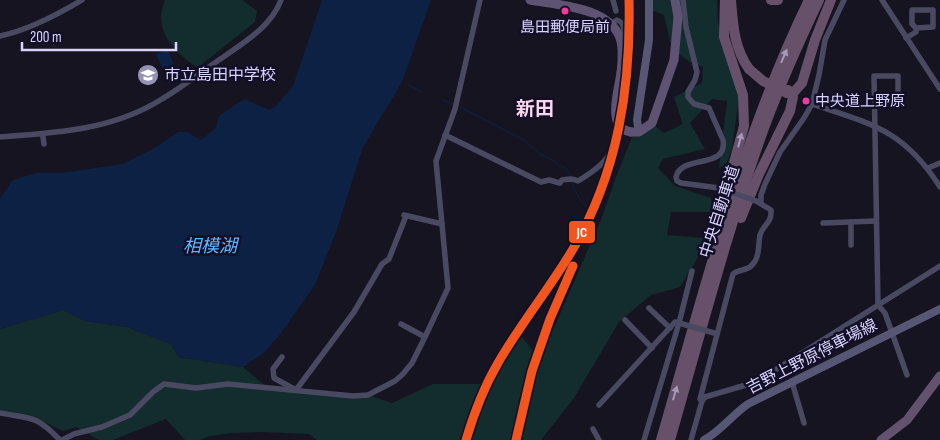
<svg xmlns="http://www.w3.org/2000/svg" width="940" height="440" font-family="'Sofia Sans Condensed','Noto Sans JP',sans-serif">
  <rect width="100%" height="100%" fill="#161421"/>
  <g fill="#132c2d">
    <path d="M165,0H242L257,11L255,22L197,68C174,51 152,31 165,0Z"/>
    <path d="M649,0H717L718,23L739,97L732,149L726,165L719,168L727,101L712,99L690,123L705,149L663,159L658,168L675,186L711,198L713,212H671L667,235L704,238L698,257L680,287L651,295L619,322L574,398L541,440H317L309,434L262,432L232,433L210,436L200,440H185L166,419L113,440H99L76,427L63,431L34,417L0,412V329L63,310L86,321L127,327L171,344L179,357L243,367L268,388L368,395L392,403L433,384H484L522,337L540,360L602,217L616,177L632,137L642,135L654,125L664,133L683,124L674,97L702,83L703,67L690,62L672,49L664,15L649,9Z"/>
  </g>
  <g fill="#0d2144">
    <path d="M322,0H431L402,82L363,147L336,232L315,285L278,337L264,353L243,367L179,357L171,344L127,327L86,321L63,310L0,329V198L13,180L36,173H61L123,164L155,148L178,132H187L201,140L216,128L219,116L244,99L269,110L276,106L293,86Z"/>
    <path d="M167,49L175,67L164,72L156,54Z"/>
  </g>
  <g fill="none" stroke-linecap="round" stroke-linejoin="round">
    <g stroke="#0d2144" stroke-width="1">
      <path d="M408,85L422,92"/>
      <path d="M443,100L453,104"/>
      <path d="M460,107L524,140L541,155L553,160L559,166C566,167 568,169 570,176"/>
      <path d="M572,183C577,195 580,204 592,209"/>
    </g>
    <g stroke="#4a4962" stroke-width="5.5">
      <path d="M613,0L616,11"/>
      <path d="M683,0L686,27L697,72L695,80L688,92V97L694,104L709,108L723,140C728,170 681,154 676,177L677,181L681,183L719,188"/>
      <path d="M882,0L940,89"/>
      <path d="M611,24L617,20C626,23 624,34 624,43"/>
      <path d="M0,36C29,30 57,15 82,0"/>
      <path d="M906,38L916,32V28L912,24V10H933V27L916,28"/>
      <path d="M898,99V76H874L878,305L885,313L907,375"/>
      <path d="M812,104C872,124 904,130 940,187"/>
      <path d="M619,112L623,84"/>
      <path d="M445,135L541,182L549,180L560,183L562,180C568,179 573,178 578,181C606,164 613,156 618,124"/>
      <path d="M0,137C56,133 113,130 162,99C183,87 202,71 222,58C244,42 271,27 281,0"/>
      <path d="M43,137L44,144"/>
      <path d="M928,168L940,163"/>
      <path d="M756,201L771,210C772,224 763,224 760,235C758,245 760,259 751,266C746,271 739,269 733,274L700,399L702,401L705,397L756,382L940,266"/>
      <path d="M761,202V195L765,184L780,152L804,118L812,104L819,75L825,40L844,0"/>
      <path d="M404,215L442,224"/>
      <path d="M851,222V245"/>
      <path d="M823,223L876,221"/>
      <path d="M649,308L670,328"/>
      <path d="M625,320L652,348"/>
      <path d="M401,324L425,337"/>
      <path d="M282,357L273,369L274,378L296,390L354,312L382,264L389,259L406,216"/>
      <path d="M792,382L804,423"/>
      <path d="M599,405L675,322L679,323"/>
      <path d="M0,413C32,419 36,415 60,440"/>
      <path d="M593,429L599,440"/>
      <path d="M62,440L74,434L102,427L130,415L153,392L164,384L196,388L228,384L353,396L368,395L395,381L402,375L412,363L425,337L448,288L436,161L455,109L480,0"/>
      <path d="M644,440L679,323L692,271"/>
      <path d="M691,440L702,401"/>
    </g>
    <g stroke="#575674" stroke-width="8">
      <path d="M639,132L637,120L649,40V0"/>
      <path d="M704,440C721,431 732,415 748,404L940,309"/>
    </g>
    <g stroke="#5e5373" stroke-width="9">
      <path d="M530,0C558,5 609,7 620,38C624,49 622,62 621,73"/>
      <path d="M631,132H639L652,123L674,60L678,17L675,0"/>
    </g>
    <path stroke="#62526e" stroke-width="9" d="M881,440L907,420L940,376"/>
    <g stroke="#67516a" stroke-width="10">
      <path d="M731,0C733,25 734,48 749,69"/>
      <path d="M771,0H778"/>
      <path d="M787,93L795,91L802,83L815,40L831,0"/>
      <path d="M741,218L759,174L790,111L793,97L788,90"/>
      <path d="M717,224L744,126L743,95L724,37L725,0"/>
      <path d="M661,440C704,292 741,139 809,0"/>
      <path d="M670,440C700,336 727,231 764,128C780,85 799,42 819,0"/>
    </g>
    <g stroke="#4a4962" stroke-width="5.5">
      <path d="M719,188L756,201"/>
      <path d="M679,323L714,333"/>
    </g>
    <path stroke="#5e5373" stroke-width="9" d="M621,73C619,86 612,112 618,123C620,128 626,131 631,132"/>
    <path stroke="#67516a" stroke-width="10" d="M749,69L763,81L787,93"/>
    <g stroke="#130f26" stroke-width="12">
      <g id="rail-1">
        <path d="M466,440C474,413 484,387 498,363C521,323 550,288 573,249C618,172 631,87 629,0"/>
        <path d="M516,440L532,371L550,319L573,266"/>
      </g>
    </g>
    <use href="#rail-1" stroke="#f15620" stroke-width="9"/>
  </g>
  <defs><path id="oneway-solid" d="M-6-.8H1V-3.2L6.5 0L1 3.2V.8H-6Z" transform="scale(1.25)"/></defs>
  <g fill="#a699bc">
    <use href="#oneway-solid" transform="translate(784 56) rotate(-67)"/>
    <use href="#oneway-solid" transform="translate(740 140) rotate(-75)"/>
    <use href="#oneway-solid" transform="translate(675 393) rotate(-74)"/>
  </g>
  <defs>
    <g id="school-disc" transform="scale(1.125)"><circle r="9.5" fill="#9591b1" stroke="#130f26"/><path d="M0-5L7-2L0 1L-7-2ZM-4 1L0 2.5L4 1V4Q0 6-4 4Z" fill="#fff"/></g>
  </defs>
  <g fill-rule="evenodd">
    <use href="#school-disc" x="148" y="75"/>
  </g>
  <g fill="#f13a9d" stroke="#130f26" stroke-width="2">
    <circle cx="565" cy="11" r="4.5"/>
    <circle cx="806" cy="101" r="4.5"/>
  </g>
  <g text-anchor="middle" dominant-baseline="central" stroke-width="5" stroke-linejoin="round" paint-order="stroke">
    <g font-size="15" fill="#d9d4ff" stroke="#130f26">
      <text x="565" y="27">島田郵便局前</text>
      <text x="815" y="101" text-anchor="start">中央道上野原</text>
    </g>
    <g font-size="16" fill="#d9d4ff" stroke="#130f26" text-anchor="start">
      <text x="164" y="75">市立島田中学校</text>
    </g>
    <g font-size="16" fill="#d9d4ff" stroke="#130f26">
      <text transform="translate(720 212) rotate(-72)">中央自動車道</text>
      <text transform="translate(812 357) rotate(-27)">吉野上野原停車場線</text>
    </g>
    <g font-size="18" font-style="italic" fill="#62b6ff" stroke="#130f26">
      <text x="210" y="246">相模湖</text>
    </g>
    <g font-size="19" font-weight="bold" fill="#ffd6f0" stroke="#130f26">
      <text x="535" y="109">新田</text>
    </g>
  </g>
  <rect stroke="#130f26" stroke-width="2" x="568" y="220" width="28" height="24" rx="5" fill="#f15620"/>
  <g font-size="14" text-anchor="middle" font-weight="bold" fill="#fff">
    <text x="582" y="237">JC</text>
  </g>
  <path d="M22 42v8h154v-8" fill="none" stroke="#d9d4ff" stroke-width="2.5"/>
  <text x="30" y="42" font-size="15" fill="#d9d4ff" stroke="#130f26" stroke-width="4" paint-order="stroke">200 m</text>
</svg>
